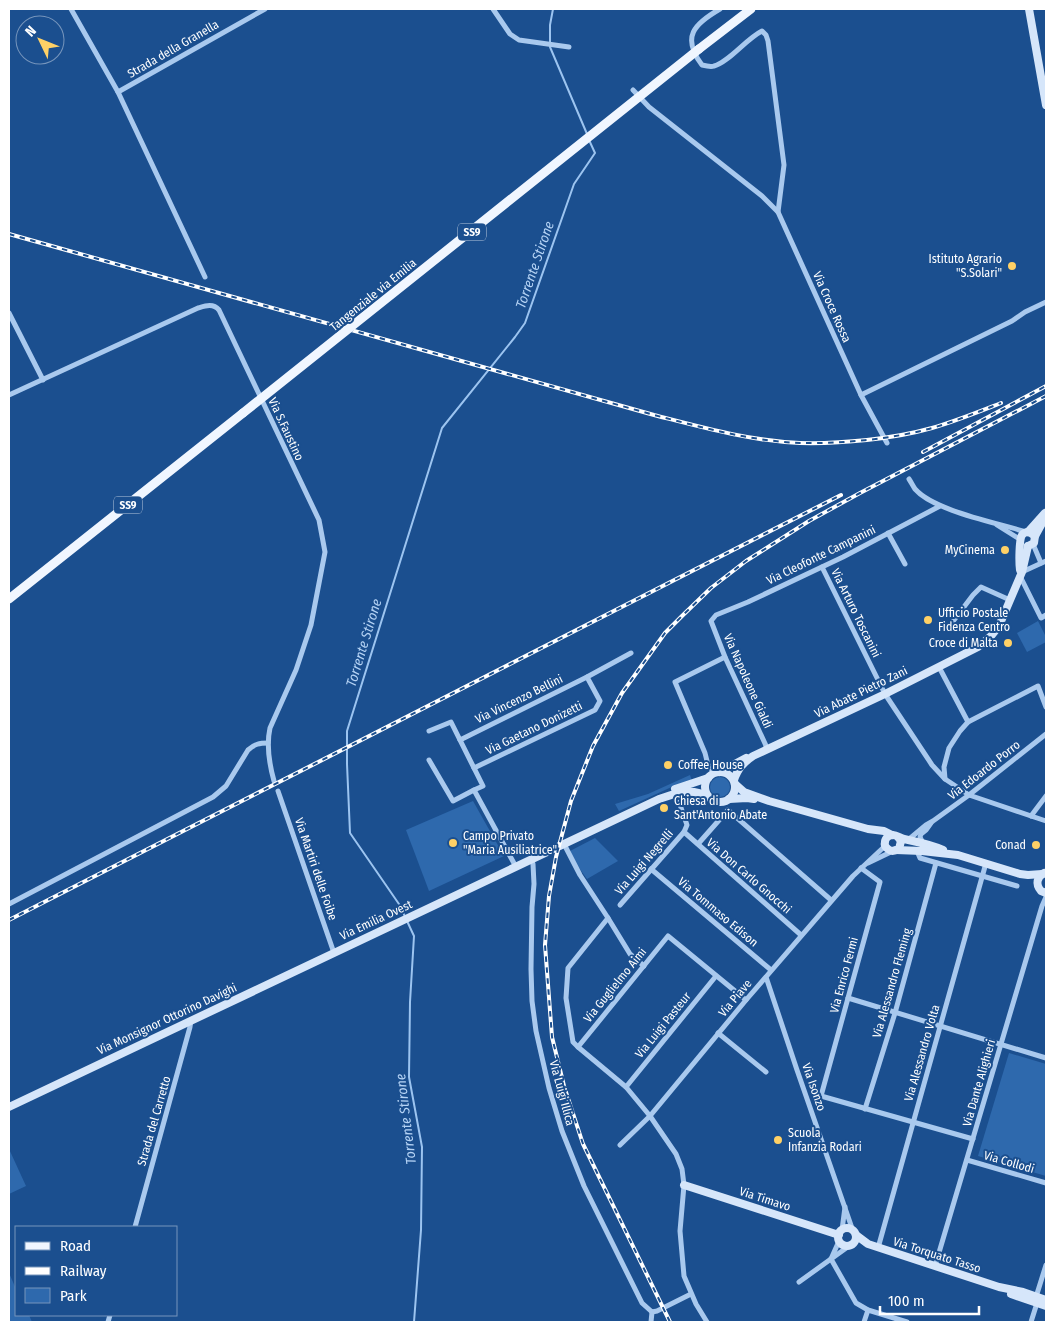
<svg xmlns="http://www.w3.org/2000/svg" width="1055" height="1331" font-family="'Fira Sans Condensed',sans-serif">
  <rect width="100%" height="100%" fill="#1b4f8f"/>
  <g fill="#2e69ad">
    <path d="M1038,621L1046,637V642L1027,652L1017,633Z"/>
    <path d="M690,775L692,781L676,785L619,811L615,804L648,794Z"/>
    <circle cx="720" cy="787" r="10"/>
    <path d="M473,801L504,856L429,891L406,830Z"/>
    <path d="M595,838L618,861L587,879L577,865L570,851Z"/>
    <path d="M1009,1053L1046,1064V1176L978,1156Z"/>
    <path d="M9,1149L26,1186L9,1194Z"/>
    <path d="M9,1273L16,1289V1315H29L32,1322H9Z"/>
  </g>
  <g fill="none" stroke-linecap="round" stroke-linejoin="round">
    <g stroke="#9cc4f0" stroke-width="2">
      <path d="M553,9L550,25V47L587,134"/>
      <path d="M405,917L401,907L350,833L347,764V731L442,428L515,337L525,323L574,184L595,153L589,140"/>
      <path d="M407,921L414,936L410,1002L409,1077L422,1147L421,1230L414,1322"/>
    </g>
    <g stroke="#a9c9ee" stroke-width="5">
      <path d="M71,9L118,92L205,277"/>
      <path d="M493,9L510,34L519,40L569,47"/>
      <path d="M720,9C694,24 681,37 702,65C706,66 711,67 714,66C729,62 746,39 762,31L766,35L768,41L784,165L778,212"/>
      <path d="M633,90L649,107L762,196L778,212L861,395L1012,321L1025,312L1046,302"/>
      <path d="M118,92L265,9"/>
      <path d="M9,313L43,380"/>
      <path d="M9,395L198,308C205,306 213,303 219,310L319,520L325,552L311,625L296,670L270,728C266,746 269,763 274,781"/>
      <path d="M861,395L887,443"/>
      <path d="M909,479C911,482 913,486 915,489C934,511 998,523 1026,532"/>
      <path d="M997,525L1021,540"/>
      <path d="M888,533L905,564"/>
      <path d="M1033,544L1041,563"/>
      <path d="M822,567L885,694L932,765L945,779L969,795L1046,821"/>
      <path d="M1022,572L1046,561"/>
      <path d="M1020,576L1041,618L1046,615"/>
      <path d="M951,624L973,595L981,587L1010,600"/>
      <path d="M939,667L968,722"/>
      <path d="M429,731L451,722L483,786L474,790L516,867"/>
      <path d="M460,740L587,677L631,653"/>
      <path d="M768,750L725,657L711,621L716,615L748,602L843,557L940,506"/>
      <path d="M429,760L453,801L474,790"/>
      <path d="M474,768L595,710L600,701L587,677"/>
      <path d="M715,773L708,765L705,753L675,682L725,657"/>
      <path d="M945,779L944,767L949,748L960,731L968,722L1038,686L1046,707"/>
      <path d="M278,791L334,953"/>
      <path d="M1031,816L1046,796"/>
      <path d="M684,832L801,935"/>
      <path d="M908,840L926,825L933,821L969,795L1046,734"/>
      <path d="M923,843L920,837L921,834L926,830L931,823"/>
      <path d="M564,844L580,875L608,918L568,968L566,998L573,1042L578,1047L626,1087L650,1116L676,1154L682,1169L684,1185L680,1231L684,1276L696,1304L707,1322"/>
      <path d="M698,844L728,810L831,900"/>
      <path d="M917,851L920,858L1017,886"/>
      <path d="M531,859L533,864L534,884L532,907L531,969L532,1001L536,1031L549,1088L562,1131L584,1186L642,1303L652,1312"/>
      <path d="M868,863L893,851"/>
      <path d="M861,868L880,882L821,1096L973,1139"/>
      <path d="M651,869L771,970"/>
      <path d="M9,904L213,797L226,786L248,750C255,744 259,743 268,743"/>
      <path d="M620,905L684,832L687,825L679,802"/>
      <path d="M608,918L630,954L644,966"/>
      <path d="M766,977L797,1070L853,1231"/>
      <path d="M848,998L1046,1058"/>
      <path d="M718,1033L766,1072"/>
      <path d="M578,1047L668,936L746,1000"/>
      <path d="M626,1087L716,976"/>
      <path d="M865,1109L895,1013L936,863"/>
      <path d="M620,1145L650,1116L746,1000L853,876L885,846"/>
      <path d="M967,1160L1046,1183"/>
      <path d="M135,1227L190,1027L191,1020"/>
      <path d="M842,1230L845,1207"/>
      <path d="M878,1248L986,863"/>
      <path d="M831,1259L856,1303L868,1310L907,1322"/>
      <path d="M831,1259L839,1241"/>
      <path d="M935,1266L1042,906L1046,897"/>
      <path d="M799,1282L849,1246"/>
      <path d="M1036,1297L1046,1265"/>
      <path d="M652,1312L657,1311L691,1294"/>
      <path d="M108,1322L110,1315"/>
      <path d="M651,1322L652,1312"/>
      <path d="M864,1322L868,1310"/>
      <path d="M1031,1322L1037,1303"/>
    </g>
    <g stroke="#d6e6fa" stroke-width="8">
      <path d="M1029,9L1046,105"/>
      <path d="M1028,532L1045,513"/>
      <path d="M1028,546L1034,543L1035,536L1046,516"/>
      <path d="M1020,570C1019,563 1019,540 1022,535C1024,532 1026,532 1029,532L1035,536"/>
      <path d="M720,772L746,758"/>
      <circle cx="720" cy="787" r="15"/>
      <path d="M734,780C738,768 743,763 753,756L885,694L978,647L991,636L999,626L1022,572L1028,546"/>
      <path d="M735,784L744,792L769,801L868,829L884,831L892,835"/>
      <path d="M675,789L708,778"/>
      <path d="M729,799L747,798L754,799"/>
      <path d="M898,837L901,841L899,849C895,851 891,852 888,849C885,847 884,845 885,842C885,838 889,835 893,835C897,835 900,838 904,839C917,842 930,844 943,850"/>
      <path d="M896,850L922,851L924,847"/>
      <path d="M922,851L958,855L1020,874L1028,875L1042,874"/>
      <path d="M1044,873C1037,877 1035,884 1041,891L1046,893"/>
      <path d="M9,1107L659,799C677,793 691,787 709,797"/>
      <path d="M684,1185L839,1235"/>
      <circle cx="847" cy="1237" r="9"/>
      <path d="M856,1235L868,1244L999,1287L1023,1292L1046,1300"/>
      <path d="M1011,1294L1046,1306"/>
    </g>
    <g stroke="#f0f6ff" stroke-width="9">
      <path d="M699,49L751,9"/>
      <path d="M9,599L243,413"/>
    </g>
    <g stroke="#fff" stroke-width="4">
      <g id="rail">
        <path d="M9,234L654,415C701,427 750,441 800,443C841,444 893,439 932,428C956,421 978,412 1001,403"/>
        <path d="M923,452L1046,386"/>
        <path d="M9,920L841,495"/>
        <path d="M670,1322L583,1144L564,1086L552,1037L545,945L549,896L556,857L571,801L593,746L622,693L665,633L682,616L711,588L746,561L809,521L860,493L1046,396"/>
      </g>
    </g>
    <use href="#rail" stroke="#1b4f8f" stroke-width="2" stroke-dasharray="5.5" stroke-linecap="butt"/>
    <path stroke="#f0f6ff" stroke-width="9" d="M243,413L699,49"/>
  </g>
  <g fill="#ffd166" stroke="#1b4f8f" stroke-width="2">
    <circle cx="1012" cy="266" r="5"/>
    <circle cx="1005" cy="550" r="5"/>
    <circle cx="928" cy="620" r="5"/>
    <circle cx="1008" cy="643" r="5"/>
    <circle cx="668" cy="765" r="5"/>
    <circle cx="664" cy="808" r="5"/>
    <circle cx="453" cy="843" r="5"/>
    <circle cx="1036" cy="845" r="5"/>
    <circle cx="778" cy="1140" r="5"/>
  </g>
  <g text-anchor="middle" dominant-baseline="central" stroke-width="4" stroke-linejoin="round" paint-order="stroke">
    <g fill="#1b4f8f" stroke="#bbcadd" stroke-width="1">
      <rect x="458" y="223.5" width="28" height="17" rx="4"/>
      <rect x="114" y="496.5" width="28" height="17" rx="4"/>
    </g>
    <g font-size="11" font-weight="bold" fill="#fff">
      <text x="472" y="232">SS9</text>
      <text x="128" y="505">SS9</text>
    </g>
    <g font-size="12" fill="#fff" stroke="#1b4f8f">
      <text transform="translate(173 49) rotate(-30)">Strada della Granella</text>
      <text transform="translate(373 295) rotate(-39)">Tangenziale via Emilia</text>
      <text transform="translate(832 307) rotate(66)">Via Croce Rossa</text>
      <text transform="translate(286 429) rotate(65)">Via S.Faustino</text>
      <text transform="translate(821 555) rotate(-26)">Via Cleofonte Campanini</text>
      <text transform="translate(856 613) rotate(64)">Via Arturo Toscanini</text>
      <text transform="translate(748 681) rotate(66)">Via Napoleone Gialdi</text>
      <text transform="translate(861 692) rotate(-26)">Via Abate Pietro Zani</text>
      <text transform="translate(519 699) rotate(-26)">Via Vincenzo Bellini</text>
      <text transform="translate(534 728) rotate(-26)">Via Gaetano Donizetti</text>
      <text transform="translate(984 770) rotate(-38)">Via Edoardo Porro</text>
      <text transform="translate(644 862) rotate(-49)">Via Luigi Negrelli</text>
      <text transform="translate(316 869) rotate(71)">Via Martiri delle Foibe</text>
      <text transform="translate(749 876) rotate(41)">Via Don Carlo Gnocchi</text>
      <text transform="translate(718 912) rotate(40)">Via Tommaso Edison</text>
      <text transform="translate(376 920) rotate(-25)">Via Emilia Ovest</text>
      <text transform="translate(844 975) rotate(-75)">Via Enrico Fermi</text>
      <text transform="translate(892 983) rotate(-74)">Via Alessandro Fleming</text>
      <text transform="translate(615 985) rotate(-51)">Via Guglielmo Aimi</text>
      <text transform="translate(735 998) rotate(-50)">Via Piave</text>
      <text transform="translate(167 1019) rotate(-25)">Via Monsignor Ottorino Davighi</text>
      <text transform="translate(663 1025) rotate(-51)">Via Luigi Pasteur</text>
      <text transform="translate(922 1053) rotate(-74)">Via Alessandro Volta</text>
      <text transform="translate(979 1083) rotate(-74)">Via Dante Alighieri</text>
      <text transform="translate(814 1087) rotate(71)">Via Isonzo</text>
      <text transform="translate(562 1093) rotate(75)">Via Luigi Illica</text>
      <text transform="translate(154 1121) rotate(-74)">Strada del Carretto</text>
      <text transform="translate(1009 1162) rotate(16)">Via Collodi</text>
      <text transform="translate(765 1199) rotate(18)">Via Timavo</text>
      <text transform="translate(937 1255) rotate(18)">Via Torquato Tasso</text>
    </g>
    <g font-size="12" fill="#fff" stroke="#1b4f8f" text-anchor="start">
      <text x="1002" y="259" text-anchor="end">Istituto Agrario<tspan x="1002" dy="14">"S.Solari"</tspan></text>
      <text x="995" y="550" text-anchor="end">MyCinema</text>
      <text x="938" y="613">Ufficio Postale<tspan x="938" dy="14">Fidenza Centro</tspan></text>
      <text x="998" y="643" text-anchor="end">Croce di Malta</text>
      <text x="678" y="765">Coffee House</text>
      <text x="674" y="801">Chiesa di<tspan x="674" dy="14">Sant'Antonio Abate</tspan></text>
      <text x="463" y="836">Campo Privato<tspan x="463" dy="14">"Maria Ausiliatrice"</tspan></text>
      <text x="1026" y="845" text-anchor="end">Conad</text>
      <text x="788" y="1133">Scuola<tspan x="788" dy="14">Infanzia Rodari</tspan></text>
    </g>
    <g font-size="14" font-style="italic" fill="#b5d3f5" stroke="#1b4f8f">
      <text transform="translate(535 265) rotate(-71)">Torrente Stirone</text>
      <text transform="translate(364 643) rotate(-73)">Torrente Stirone</text>
      <text transform="translate(406 1119) rotate(-97)">Torrente Stirone</text>
    </g>
  </g>
  <rect width="1055" height="1331" fill="none" stroke="#ffffff" stroke-width="20"/>
  <rect x="15" y="1226" width="162" height="90" fill="#1b4f8f" stroke="#7695bc"/>
  <rect x="25" y="1242" width="25" height="8" fill="#f0f6ff" stroke="#7695bc"/>
  <text x="60" y="1251" font-size="15" fill="#ffffff">Road</text>
  <rect x="25" y="1267" width="25" height="8" fill="#ffffff" stroke="#7695bc"/>
  <text x="60" y="1276" font-size="15" fill="#ffffff">Railway</text>
  <rect x="25" y="1288" width="25" height="15" fill="#2e69ad" stroke="#7695bc"/>
  <text x="60" y="1301" font-size="15" fill="#ffffff">Park</text>
  <g transform="translate(40 40) rotate(313)"><circle r="24" fill="#1b4f8f" stroke="#7695bc"/>
  <path d="M0-4L9 19L0 12L-9 19Z" fill="#ffd166"/>
  <text y="-8" font-size="14" font-weight="bold" text-anchor="middle" fill="#ffffff">N</text>
  </g>
  <path d="M880 1306v8h99v-8" fill="none" stroke="#ffffff" stroke-width="2.5"/>
  <text x="888" y="1306" font-size="15" fill="#ffffff" stroke="#1b4f8f" stroke-width="4" paint-order="stroke">100 m</text>
</svg>
